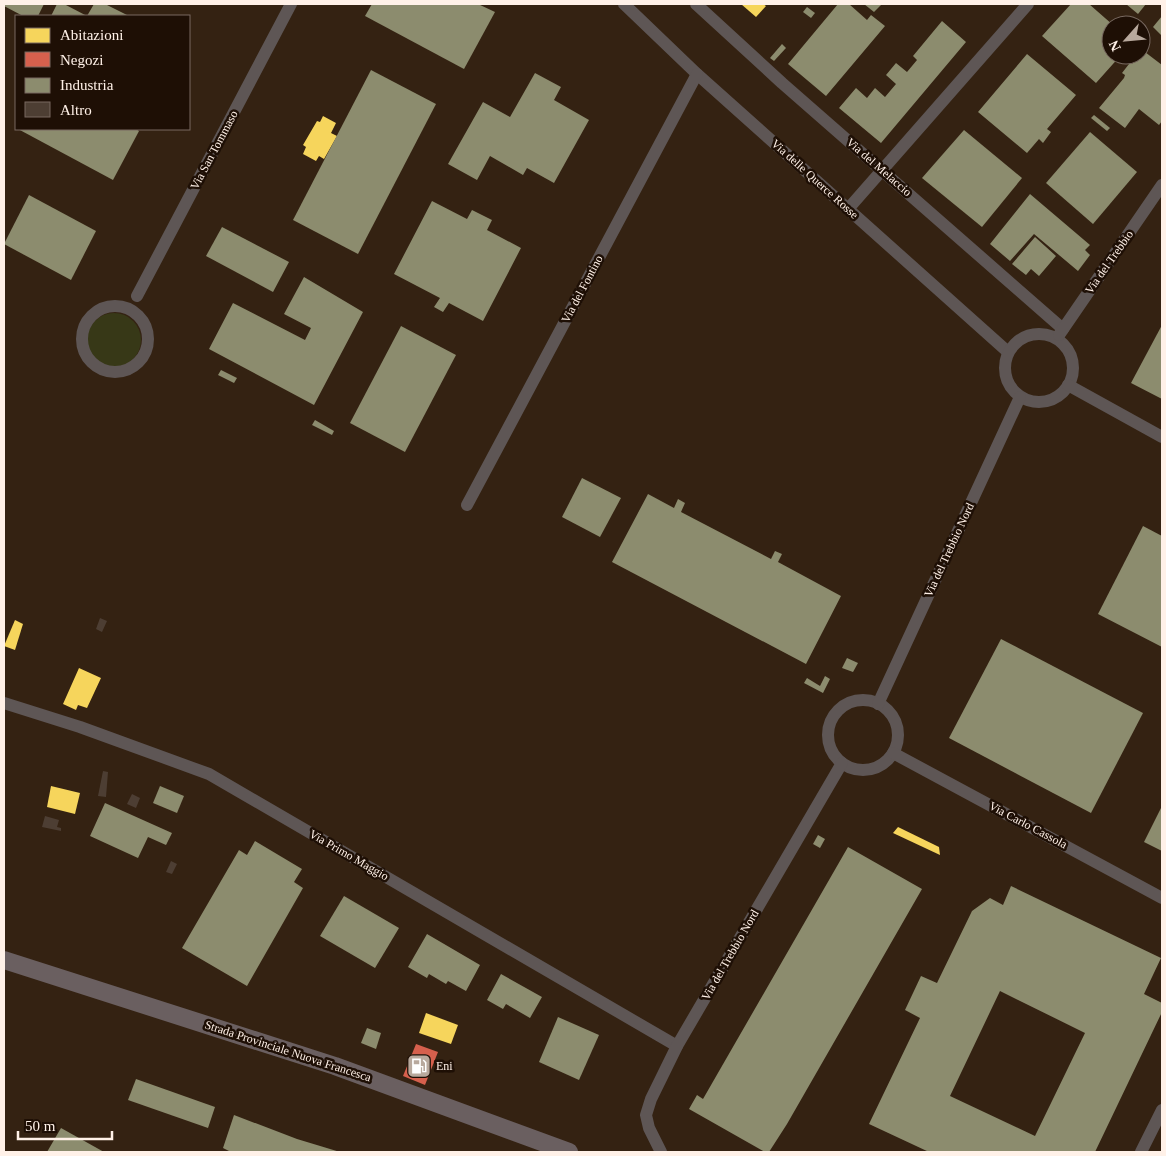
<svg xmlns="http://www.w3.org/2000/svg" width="1166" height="1156" font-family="Georgia,serif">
  <rect width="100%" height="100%" fill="#342212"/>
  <circle fill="#373817" cx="114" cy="340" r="27"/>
  <g fill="#f6d55c">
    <path d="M741,4H763L766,6L756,17Z"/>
    <path d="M323,116L336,123L331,133L337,136L324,159L319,156L316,161L303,154L306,147L303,145L317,121L320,122Z"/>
    <path d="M15,620L23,624L15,650L4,646Z"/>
    <path d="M79,668L101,678L87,708L78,705L76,710L63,704Z"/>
    <path d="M51,786L80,793L75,814L47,807Z"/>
    <path d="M898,827L939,847L940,855L893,833Z"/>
    <path d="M426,1013L458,1025L451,1044L419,1033Z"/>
  </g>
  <path fill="#d6604d" d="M416,1044L438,1052L425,1085L403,1076Z"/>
  <g fill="#8c8c6e" fill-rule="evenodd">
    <path d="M4,4H44L38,16H23L4,6Z"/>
    <path d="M57,4H64L87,16L94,4H105L129,16H51Z"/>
    <path d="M372,4H478L495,12L464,69L365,16Z"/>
    <path d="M838,4H849L867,20L871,15L885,26L826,96L788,64Z"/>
    <path d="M864,4H882L874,12Z"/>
    <path d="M1071,4H1089L1113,25H1111V55H1121L1096,83L1042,36Z"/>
    <path d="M1126,4H1146L1138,14Z"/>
    <path d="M807,7L815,13L811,18L803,12Z"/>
    <path d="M1162,16V36L1153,27Z"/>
    <path d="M942,21L966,42L881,143L839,108L856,88L867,98L875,88L885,97L896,84L886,75L896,63L907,72L917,60L913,56Z"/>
    <path d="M782,44L786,48L774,61L770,58Z"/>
    <path d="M1141,49L1162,65V121L1159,125L1139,109L1125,128L1099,108L1124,78L1125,75L1122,73L1136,55H1141Z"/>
    <path d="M1027,54L1076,95L1047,129L1051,132L1043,143L1039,139L1027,153L978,112Z"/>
    <path d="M371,70L436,104L358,254L293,220Z"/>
    <path d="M535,73L561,87L554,100L589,120L554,183L527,168L523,175L490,156L477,180L448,164L483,102L510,117Z"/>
    <path d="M1094,115L1110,128L1107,131L1091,118Z"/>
    <path d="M18,129H136L139,131L113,180Z"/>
    <path d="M964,130L1022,178L982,227L922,178Z"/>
    <path d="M1090,132L1137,172L1093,224L1046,183Z"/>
    <path d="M1030,194L1090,245L1085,250L1090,255L1078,271L1034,234L1010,261L990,244Z"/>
    <path d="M29,195L96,231L71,280L4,244Z"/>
    <path d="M432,201L467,219L472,210L492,220L487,230L521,248L483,321L449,303L443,312L434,307L440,298L394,274Z"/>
    <path d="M222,227L289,262L273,292L206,256Z"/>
    <path d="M1035,237L1056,256L1039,276L1031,269L1026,275L1012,264Z"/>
    <path d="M304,277L363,312L314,405L209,349L233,303L305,340L311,328L284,314Z"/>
    <path d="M1162,325V399L1131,383Z"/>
    <path d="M401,326L456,355L405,452L350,423Z"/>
    <path d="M221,370L237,378L234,383L218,375Z"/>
    <path d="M315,420L334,431L332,435L312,425Z"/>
    <path d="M582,478L621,498L600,537L562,517Z"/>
    <path d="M648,494L674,508L678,499L685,503L681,512L771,559L775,551L782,554L778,562L841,596L806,664L612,562Z"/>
    <path d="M1143,526L1162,536V647L1098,614Z"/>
    <path d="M1001,639L1143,713L1091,813L949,738Z"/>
    <path d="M847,658L858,663L853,672L842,668Z"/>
    <path d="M825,676L830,679L823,693L804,683L807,678L820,686Z"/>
    <path d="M160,786L184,796L177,813L153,803Z"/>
    <path d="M105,803L172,833L166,845L148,837L138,858L90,836Z"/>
    <path d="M1162,806V851L1144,842Z"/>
    <path d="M818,835L825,839L820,848L813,844Z"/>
    <path d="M255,841L302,869L294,882L303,888L247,986L182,948L239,850L247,855Z"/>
    <path d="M848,847L922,889L787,1124L769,1152H765L689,1109L697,1095L703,1099Z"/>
    <path d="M1011,886L1161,958L1144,994L1162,1003V1012L1095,1152H929L869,1124L920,1018L905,1010L921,976L937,983L972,911L990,898L1003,905ZM1000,991L1085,1033L1035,1136L950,1096Z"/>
    <path d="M344,896L399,928L375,968L320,936Z"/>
    <path d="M427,934L480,965L466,991L448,981L446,984L429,974L427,978L408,967Z"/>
    <path d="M501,974L542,997L530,1018L506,1004L503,1009L487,1000Z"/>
    <path d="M558,1017L599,1035L579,1080L539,1062Z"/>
    <path d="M367,1028L381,1033L376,1049L361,1043Z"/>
    <path d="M136,1079L215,1107L208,1128L128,1100Z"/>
    <path d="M234,1115L297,1139L340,1152L229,1151L223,1148Z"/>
    <path d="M61,1128L104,1152H47Z"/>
  </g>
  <g fill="#4d3e33">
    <path d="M100,618L107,621L102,632L96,629Z"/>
    <path d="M103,771L108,772L106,797L98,796Z"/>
    <path d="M132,794L140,798L136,808L127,804Z"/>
    <path d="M45,816L59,820L57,827L61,828V831L42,827Z"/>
    <path d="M171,861L177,864L172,874L166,872Z"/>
  </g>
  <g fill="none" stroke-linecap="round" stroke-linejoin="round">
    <g stroke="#5e5655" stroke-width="12">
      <path d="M624,4L697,74L1008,352"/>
      <path d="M696,4L782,83L1063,329"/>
      <path d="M848,209L1028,4"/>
      <path d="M137,296L291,4"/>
      <circle cx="115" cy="339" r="33"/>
      <circle cx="1039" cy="368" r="34"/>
      <path d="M1059,335L1162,185"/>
      <path d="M1068,385L1162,437"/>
      <path d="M467,505L697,74"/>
      <circle cx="863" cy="735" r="35"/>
      <path d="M4,703L80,727L209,774L677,1046"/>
      <path d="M878,704L1020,397"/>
      <path d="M893,753L1162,898"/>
      <path d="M661,1152L649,1128L646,1115L651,1099L677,1046L842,763"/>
      <path d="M1141,1152L1162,1110"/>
    </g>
    <path stroke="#6a5f60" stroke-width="18" d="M4,960L335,1066L569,1152"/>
  </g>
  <defs>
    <g id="fuel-square" transform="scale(1.25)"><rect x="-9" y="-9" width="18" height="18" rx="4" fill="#b8a99d" stroke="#1e0f05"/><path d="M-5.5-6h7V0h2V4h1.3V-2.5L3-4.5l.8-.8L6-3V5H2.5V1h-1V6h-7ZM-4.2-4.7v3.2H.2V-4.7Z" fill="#fff"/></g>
  </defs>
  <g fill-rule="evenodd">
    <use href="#fuel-square" x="419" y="1066"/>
  </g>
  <g text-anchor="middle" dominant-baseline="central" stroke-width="5" stroke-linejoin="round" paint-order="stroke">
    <g font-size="12" fill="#fff1e8" stroke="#1e0f05">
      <text transform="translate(214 150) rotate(-62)">Via San Tommaso</text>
      <text transform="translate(879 167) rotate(41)">Via del Melaccio</text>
      <text transform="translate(815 179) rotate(42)">Via delle Querce Rosse</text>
      <text transform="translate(1109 262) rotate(-55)">Via del Trebbio</text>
      <text transform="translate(582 289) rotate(-62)">Via del Fontino</text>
      <text transform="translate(949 550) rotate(-65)">Via del Trebbio Nord</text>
      <text transform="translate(1028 825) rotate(28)">Via Carlo Cassola</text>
      <text transform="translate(349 855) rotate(30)">Via Primo Maggio</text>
      <text transform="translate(730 955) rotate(-60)">Via del Trebbio Nord</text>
      <text transform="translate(288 1051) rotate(18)">Strada Provinciale Nuova Francesca</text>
    </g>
    <g font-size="12" fill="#fff1e8" stroke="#1e0f05" text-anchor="start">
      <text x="436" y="1066">Eni</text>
    </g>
  </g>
  <rect width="1166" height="1156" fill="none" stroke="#fff1e8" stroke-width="10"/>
  <rect x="15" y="15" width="175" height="115" fill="#1e0f05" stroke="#786960"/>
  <rect x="25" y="28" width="25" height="15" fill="#f6d55c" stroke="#786960"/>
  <text x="60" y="40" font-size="15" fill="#fff1e8">Abitazioni</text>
  <rect x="25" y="52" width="25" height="15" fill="#d6604d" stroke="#786960"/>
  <text x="60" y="65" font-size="15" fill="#fff1e8">Negozi</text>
  <rect x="25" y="78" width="25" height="15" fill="#8c8c6e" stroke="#786960"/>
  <text x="60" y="90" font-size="15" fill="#fff1e8">Industria</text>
  <rect x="25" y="102" width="25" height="15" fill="#4d3e33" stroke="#786960"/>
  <text x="60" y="115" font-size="15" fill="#fff1e8">Altro</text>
  <g transform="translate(1126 40) rotate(243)"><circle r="24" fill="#1e0f05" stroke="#786960"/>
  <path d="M0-4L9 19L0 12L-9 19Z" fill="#b8a99d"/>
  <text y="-8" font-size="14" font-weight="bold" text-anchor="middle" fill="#fff1e8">N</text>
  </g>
  <path d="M18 1131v8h94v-8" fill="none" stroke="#fff1e8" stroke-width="2.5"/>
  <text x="25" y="1131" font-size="15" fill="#fff1e8" stroke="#1e0f05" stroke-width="4" paint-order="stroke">50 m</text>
</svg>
